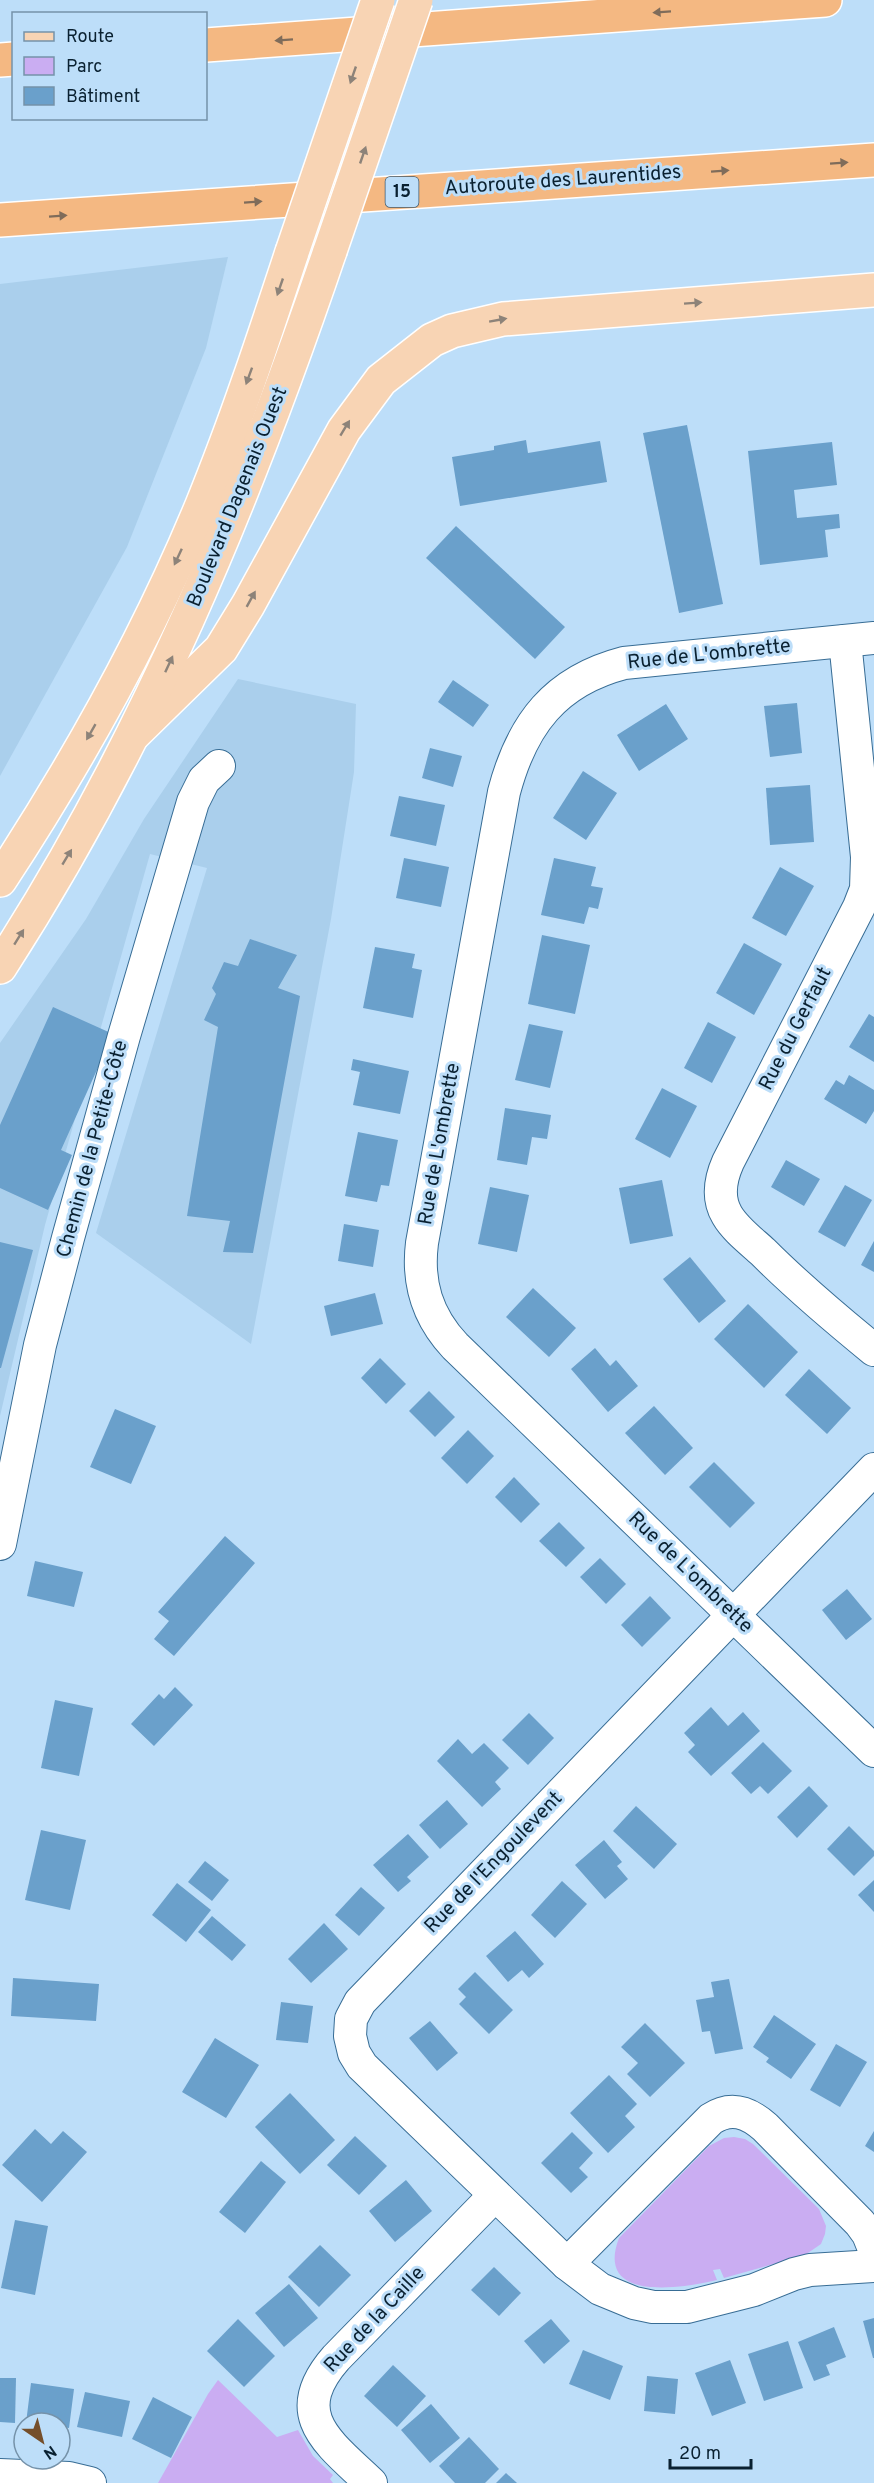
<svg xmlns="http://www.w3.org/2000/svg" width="874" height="2483" font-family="Overpass,sans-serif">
  <rect width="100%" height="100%" fill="#bddef9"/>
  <g fill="#aacfec">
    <path d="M228,257L206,348L127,547L0,776V284Z"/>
    <path d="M238,679L356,704L354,772L331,919L251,1344L96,1233L207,868L150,854L45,1225L0,1416V1043L86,919L144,819Z"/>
  </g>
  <g fill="#caadf2">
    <path d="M734,2137L745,2139L753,2144L819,2209L826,2226L825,2234L821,2244L805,2255L724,2278L720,2269L713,2270L717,2280C683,2288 594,2303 619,2238L709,2146L724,2138Z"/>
    <path d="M218,2380L277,2437L298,2430L313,2456L333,2475L330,2479L333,2483H158L208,2394Z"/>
  </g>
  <g fill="#6aa0cb">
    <path d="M687,425L723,604L679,613L643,433Z"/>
    <path d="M526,440L528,453L600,441L607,482L460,506L452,457L494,450V446Z"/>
    <path d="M832,442L837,485L794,490L797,518L839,514L840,528L825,530L828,557L760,565L748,451Z"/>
    <path d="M456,526L565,627L535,659L426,558Z"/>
    <path d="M453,680L489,705L473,727L438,702Z"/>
    <path d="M797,703L802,753L770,757L764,706Z"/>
    <path d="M666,704L688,739L639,771L617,735Z"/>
    <path d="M430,748L462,756L453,787L422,778Z"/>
    <path d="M583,771L617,793L586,840L553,818Z"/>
    <path d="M810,785L814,842L770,845L766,788Z"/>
    <path d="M399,796L445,805L436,846L390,836Z"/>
    <path d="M404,858L449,867L441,907L396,898Z"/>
    <path d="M554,858L596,867L591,886L603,888L598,909L589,907L584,924L541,915Z"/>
    <path d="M780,867L814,886L786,936L752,918Z"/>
    <path d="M542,935L590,945L575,1014L528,1004Z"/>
    <path d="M250,939L297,955L278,988L300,996L253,1253L223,1252L230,1221L187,1216L218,1027L204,1020L216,994L212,988L224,962L238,966Z"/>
    <path d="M744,943L782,964L754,1015L716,993Z"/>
    <path d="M375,947L415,954L412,968L422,970L413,1018L363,1008Z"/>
    <path d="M53,1007L113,1034L61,1150L72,1155L48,1210L0,1188V1125Z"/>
    <path d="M869,1014L874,1017V1062L849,1047Z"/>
    <path d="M708,1022L736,1037L712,1083L684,1068Z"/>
    <path d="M529,1024L563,1031L550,1088L515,1080Z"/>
    <path d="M353,1059L409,1071L400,1114L353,1105L360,1072L351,1070Z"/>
    <path d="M849,1075L874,1090V1111L866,1124L824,1099L836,1080L844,1085Z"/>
    <path d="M662,1088L697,1106L670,1158L635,1139Z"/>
    <path d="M505,1108L551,1115L547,1139L532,1137L527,1165L497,1160Z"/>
    <path d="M358,1132L398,1140L389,1186L381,1185L377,1202L345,1196Z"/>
    <path d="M786,1160L820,1179L804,1206L771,1187Z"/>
    <path d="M662,1180L673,1236L630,1244L619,1188Z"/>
    <path d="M845,1185L872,1200L845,1247L818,1232Z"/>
    <path d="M490,1187L529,1195L517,1252L478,1244Z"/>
    <path d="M344,1224L379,1230L373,1267L338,1261Z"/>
    <path d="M874,1241V1272L861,1265Z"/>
    <path d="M0,1242L33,1250L1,1368H0Z"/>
    <path d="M690,1257L726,1301L699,1323L663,1279Z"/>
    <path d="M533,1288L576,1328L549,1357L506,1317Z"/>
    <path d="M375,1293L383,1324L331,1336L324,1306Z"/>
    <path d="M748,1304L798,1352L764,1388L714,1339Z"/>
    <path d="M595,1348L610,1366L616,1360L638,1386L608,1412L571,1369Z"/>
    <path d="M380,1358L406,1384L386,1404L361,1378Z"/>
    <path d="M809,1369L851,1408L827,1434L785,1395Z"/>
    <path d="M429,1391L455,1417L435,1437L409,1411Z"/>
    <path d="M654,1406L693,1448L665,1475L625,1433Z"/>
    <path d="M115,1409L156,1426L131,1484L90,1467Z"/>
    <path d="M468,1430L494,1456L467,1484L441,1458Z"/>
    <path d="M714,1462L755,1503L730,1528L689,1487Z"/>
    <path d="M514,1477L540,1504L521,1523L495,1497Z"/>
    <path d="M559,1522L585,1548L566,1567L539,1541Z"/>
    <path d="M225,1536L255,1563L174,1656L154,1639L169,1621L158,1612Z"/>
    <path d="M600,1558L626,1584L606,1604L580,1577Z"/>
    <path d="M35,1561L83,1572L74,1607L27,1596Z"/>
    <path d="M847,1589L872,1619L846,1640L822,1610Z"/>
    <path d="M650,1596L671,1618L642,1647L621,1625Z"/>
    <path d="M175,1687L193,1705L154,1746L131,1724L159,1694L164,1699Z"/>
    <path d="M55,1700L93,1708L79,1776L41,1768Z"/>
    <path d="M711,1707L728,1726L743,1712L760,1731L711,1776L688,1752L695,1745L684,1733Z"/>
    <path d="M529,1713L554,1738L528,1765L502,1740Z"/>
    <path d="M458,1739L472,1754L484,1743L509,1768L495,1782L501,1789L482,1807L437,1761Z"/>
    <path d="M763,1742L792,1771L768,1794L760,1786L751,1794L731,1773Z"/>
    <path d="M809,1786L828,1806L797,1838L777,1817Z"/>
    <path d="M447,1800L468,1824L440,1849L419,1825Z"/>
    <path d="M636,1806L677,1844L654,1869L613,1831Z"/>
    <path d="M849,1826L874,1851V1856L854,1876L827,1849Z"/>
    <path d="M41,1830L86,1840L70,1910L25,1900Z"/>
    <path d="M408,1834L429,1857L407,1877L411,1881L398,1892L373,1865Z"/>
    <path d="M604,1840L622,1862L617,1866L628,1879L605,1899L575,1865Z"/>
    <path d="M205,1861L229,1880L212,1901L188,1882Z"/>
    <path d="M874,1880V1912L858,1895Z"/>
    <path d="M562,1881L587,1904L555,1938L531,1915Z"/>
    <path d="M177,1883L211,1910L186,1942L152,1915Z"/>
    <path d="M361,1887L385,1908L359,1936L335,1915Z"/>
    <path d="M212,1916L246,1945L232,1961L198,1932Z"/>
    <path d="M324,1923L348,1949L311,1983L288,1959Z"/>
    <path d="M515,1931L544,1964L529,1978L522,1970L508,1982L486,1956Z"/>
    <path d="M475,1972L513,2010L489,2034L459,2004L466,1997L458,1989Z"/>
    <path d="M13,1978L99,1984L96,2021L11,2016Z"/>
    <path d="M729,1979L743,2049L715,2054L710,2031L702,2032L696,2000L714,1997L711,1982Z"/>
    <path d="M281,2002L313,2006L308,2043L276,2040Z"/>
    <path d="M774,2015L816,2044L791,2079L766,2062L769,2058L753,2047Z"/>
    <path d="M430,2021L458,2053L437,2071L409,2038Z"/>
    <path d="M645,2023L685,2063L650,2097L627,2074L638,2063L621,2047Z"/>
    <path d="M215,2038L259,2065L226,2118L182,2092Z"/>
    <path d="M836,2044L867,2062L840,2107L810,2090Z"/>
    <path d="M609,2075L637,2104L625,2116L635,2127L608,2153L570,2113Z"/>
    <path d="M290,2093L335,2140L300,2174L255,2127Z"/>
    <path d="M35,2129L51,2144L63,2131L87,2152L42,2202L2,2165Z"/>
    <path d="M874,2131V2152L865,2146Z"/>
    <path d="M572,2132L593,2153L579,2168L588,2177L571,2193L541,2163Z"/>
    <path d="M355,2136L387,2166L359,2195L327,2165Z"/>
    <path d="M261,2161L286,2182L245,2233L219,2212Z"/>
    <path d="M406,2180L432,2211L395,2242L369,2211Z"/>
    <path d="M15,2220L48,2226L35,2295L1,2288Z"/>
    <path d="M320,2245L351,2275L319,2307L288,2277Z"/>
    <path d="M494,2267L521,2293L499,2316L471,2290Z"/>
    <path d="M289,2284L318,2318L284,2347L255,2313Z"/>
    <path d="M874,2318V2358H873L863,2321Z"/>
    <path d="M238,2319L275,2356L244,2387L207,2351Z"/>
    <path d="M551,2319L570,2341L544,2364L524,2341Z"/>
    <path d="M834,2327L846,2357L826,2365L830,2375L814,2381L798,2342Z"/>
    <path d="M788,2341L803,2388L764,2401L748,2354Z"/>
    <path d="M583,2350L623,2366L610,2400L569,2384Z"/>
    <path d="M730,2360L746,2403L712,2416L695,2373Z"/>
    <path d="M393,2365L426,2396L397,2427L364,2396Z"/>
    <path d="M647,2376L678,2379L675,2414L644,2411Z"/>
    <path d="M0,2378H16L15,2423L0,2422Z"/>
    <path d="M31,2383L74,2389L69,2428L60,2427V2423H26Z"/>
    <path d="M85,2392L130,2401L122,2437L77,2427Z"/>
    <path d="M153,2397L192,2417L171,2458L132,2439Z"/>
    <path d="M431,2404L460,2438L430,2463L401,2430Z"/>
    <path d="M469,2437L499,2469L485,2483H455L439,2466Z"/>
    <path d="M506,2473L517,2483H496Z"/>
  </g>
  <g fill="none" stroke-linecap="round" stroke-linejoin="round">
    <g stroke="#386d95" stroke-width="34">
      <g id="minor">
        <path d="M874,638L624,663C555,681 522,724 504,792L422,1243C417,1283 427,1316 455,1346L874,1751"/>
        <path d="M845,641L867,857L866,889L859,907L728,1162C720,1180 717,1198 727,1215C735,1229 751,1241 763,1252C798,1287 836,1319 874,1350"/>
        <path d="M874,1469L360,2002L351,2019L350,2036L354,2053L362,2066L567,2264L600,2289L634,2303L653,2307H687L754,2290L794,2274L810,2270L874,2266"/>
        <path d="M0,1544L40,1345L68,1238L124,1036L193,802L204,780L219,766"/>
        <path d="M567,2264L711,2119C731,2106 748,2112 765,2127L860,2223L868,2234L874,2249"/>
        <path d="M0,2475L69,2478L90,2483"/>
        <path d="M371,2483C329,2443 286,2415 336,2358L495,2195"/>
      </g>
    </g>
    <g stroke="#fff" stroke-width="36">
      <g id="major">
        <path d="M133,735L221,649L248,605L344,430L381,380L432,340L452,331L503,319L874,290"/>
        <path d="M0,880C78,761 148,636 202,505C236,422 264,337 292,252"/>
        <path d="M0,967C146,741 244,504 330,251"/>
      </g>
    </g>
    <g stroke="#fff" stroke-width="36">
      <g id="highway">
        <path d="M206,45L825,0"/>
        <path d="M0,60L14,59"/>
        <path d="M0,220L874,160"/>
      </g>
    </g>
    <use href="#minor" stroke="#fff" stroke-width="32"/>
    <use href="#major" stroke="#f8d4b4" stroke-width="33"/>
    <use href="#highway" stroke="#f4b882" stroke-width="33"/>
    <g stroke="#fff" stroke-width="36" stroke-linecap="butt">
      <g id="major-bridge">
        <path d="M330,251L416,0"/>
        <path d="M292,252L378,0"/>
      </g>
    </g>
    <use href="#major-bridge" stroke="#f8d4b4" stroke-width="33"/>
  </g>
  <defs><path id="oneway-solid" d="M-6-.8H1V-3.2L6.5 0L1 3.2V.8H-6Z" transform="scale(1.5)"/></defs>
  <g fill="#7f6c5a">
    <use href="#oneway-solid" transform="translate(662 12) rotate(176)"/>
    <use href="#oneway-solid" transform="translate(284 40) rotate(176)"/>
    <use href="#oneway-solid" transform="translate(839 163) rotate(-4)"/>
    <use href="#oneway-solid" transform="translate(720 171) rotate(-4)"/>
    <use href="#oneway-solid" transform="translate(253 202) rotate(-4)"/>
    <use href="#oneway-solid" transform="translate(58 216) rotate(-4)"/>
  </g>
  <g fill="#8d8379">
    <use href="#oneway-solid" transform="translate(353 75) rotate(109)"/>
    <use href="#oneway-solid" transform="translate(363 155) rotate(-71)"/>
    <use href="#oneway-solid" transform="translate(280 287) rotate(109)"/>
    <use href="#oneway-solid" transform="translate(693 303) rotate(-4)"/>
    <use href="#oneway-solid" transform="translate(498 320) rotate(-10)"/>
    <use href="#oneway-solid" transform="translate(249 376) rotate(110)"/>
    <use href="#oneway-solid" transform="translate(345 428) rotate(-59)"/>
    <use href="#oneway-solid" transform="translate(178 557) rotate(115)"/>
    <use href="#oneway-solid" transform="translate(251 599) rotate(-61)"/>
    <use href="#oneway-solid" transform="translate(169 664) rotate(-65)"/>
    <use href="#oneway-solid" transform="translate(91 732) rotate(120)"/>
    <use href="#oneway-solid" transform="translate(67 857) rotate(-59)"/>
    <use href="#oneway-solid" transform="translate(19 937) rotate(-58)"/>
  </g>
  <g text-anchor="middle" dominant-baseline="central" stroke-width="6" stroke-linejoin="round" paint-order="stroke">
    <rect fill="#bddef9" stroke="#405a6d" stroke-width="1.5" x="385.5" y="177" width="33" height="30" rx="4.5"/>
    <g font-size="18" font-weight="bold" fill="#0a2131">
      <text x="402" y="192">15</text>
    </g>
    <g font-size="20" fill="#0a2131" stroke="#bddef9">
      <text transform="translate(563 181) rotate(-4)">Autoroute des Laurentides</text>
      <text transform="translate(238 497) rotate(-68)">Boulevard Dagenais Ouest</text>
      <text transform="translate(709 655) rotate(-6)">Rue de L'ombrette</text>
      <text transform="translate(796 1029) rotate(-63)">Rue du Gerfaut</text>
      <text transform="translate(440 1144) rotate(-80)">Rue de L'ombrette</text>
      <text transform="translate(93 1149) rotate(-75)">Chemin de la Petite-Côte</text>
      <text transform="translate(690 1573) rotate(44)">Rue de L'ombrette</text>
      <text transform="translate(494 1863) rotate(-46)">Rue de l'Engoulevent</text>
      <text transform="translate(375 2320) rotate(-47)">Rue de la Caille</text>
    </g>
  </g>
  <rect x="12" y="12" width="195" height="108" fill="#bddef9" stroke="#7592a9" stroke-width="1.5"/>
  <rect x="24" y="32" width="30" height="9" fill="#f8d4b4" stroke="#7592a9" stroke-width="1.5"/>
  <text x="66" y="42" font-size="18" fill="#0a2131">Route</text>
  <rect x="24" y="57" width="30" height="18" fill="#caadf2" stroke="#7592a9" stroke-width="1.5"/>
  <text x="66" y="72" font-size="18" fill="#0a2131">Parc</text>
  <rect x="24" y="87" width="30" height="18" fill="#6aa0cb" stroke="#7592a9" stroke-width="1.5"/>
  <text x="66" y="102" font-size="18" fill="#0a2131">Bâtiment</text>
  <g transform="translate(42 2441) rotate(145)"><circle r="28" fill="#bddef9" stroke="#7592a9" stroke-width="1.5"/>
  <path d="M0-4.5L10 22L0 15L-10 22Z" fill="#754f2b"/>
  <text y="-9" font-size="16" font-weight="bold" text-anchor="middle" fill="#0a2131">N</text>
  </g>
  <path d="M670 2459v9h81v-9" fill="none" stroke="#0a2131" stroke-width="3"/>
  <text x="679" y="2459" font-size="18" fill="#0a2131" stroke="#bddef9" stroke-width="4.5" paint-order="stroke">20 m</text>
</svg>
